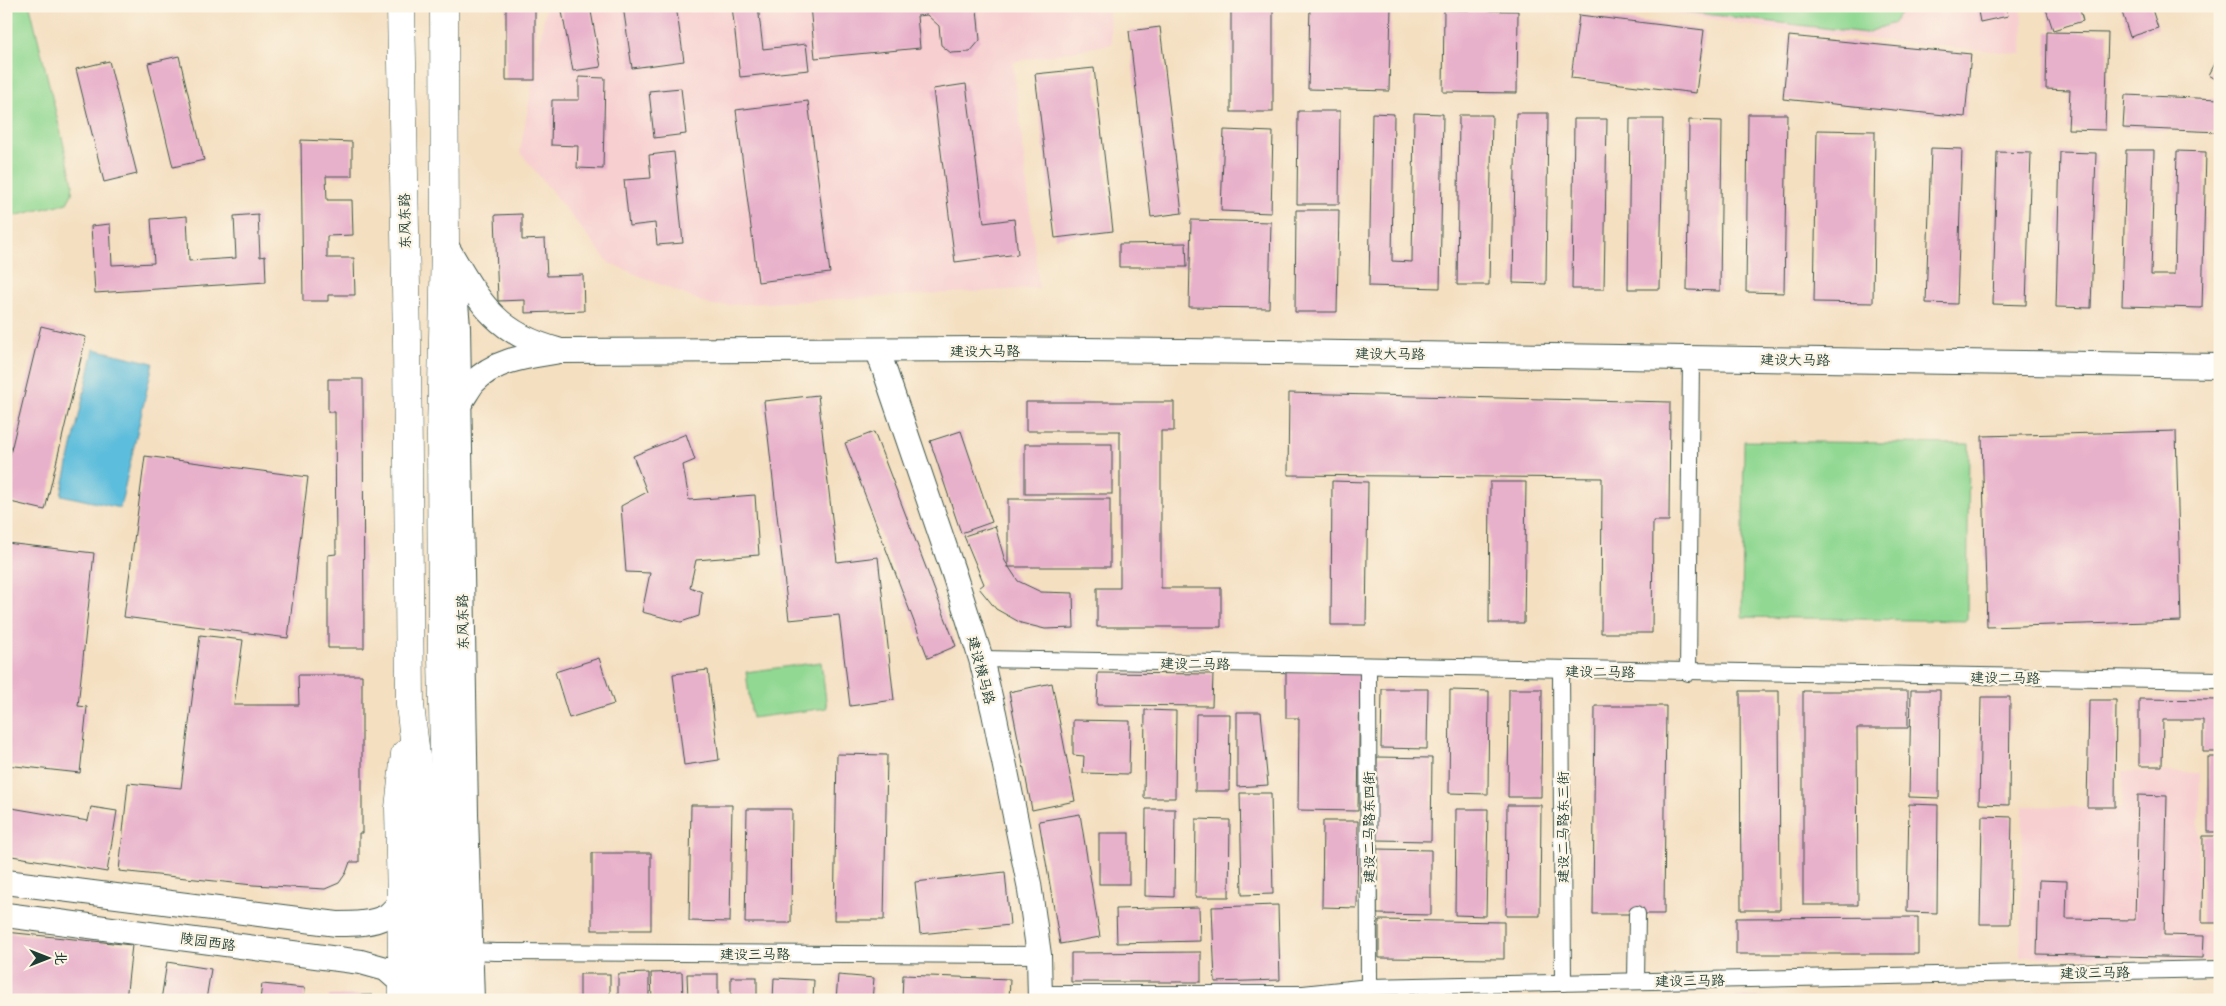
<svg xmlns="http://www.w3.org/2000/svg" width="2226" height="1006" font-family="Mali,'LXGW WenKai TC',sans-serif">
  <rect width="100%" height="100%" fill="#fcf5e5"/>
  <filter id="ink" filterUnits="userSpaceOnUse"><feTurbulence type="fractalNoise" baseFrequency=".02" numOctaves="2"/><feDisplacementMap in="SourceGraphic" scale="10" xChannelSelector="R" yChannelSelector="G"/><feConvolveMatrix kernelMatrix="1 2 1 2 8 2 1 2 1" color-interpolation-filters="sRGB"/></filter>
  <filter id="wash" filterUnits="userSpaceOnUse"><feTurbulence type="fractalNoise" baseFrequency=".0096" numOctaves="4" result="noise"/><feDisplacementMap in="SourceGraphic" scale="20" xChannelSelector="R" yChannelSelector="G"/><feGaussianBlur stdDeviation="1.12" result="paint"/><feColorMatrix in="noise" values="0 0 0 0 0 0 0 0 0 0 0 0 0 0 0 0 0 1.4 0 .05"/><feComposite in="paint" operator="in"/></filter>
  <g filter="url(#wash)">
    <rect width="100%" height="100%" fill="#f4dfc1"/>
    <g fill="#f7cfd0">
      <path d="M546,6H1108L1112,44L1013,62L1039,288L712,306L609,263L520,152Z"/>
      <path d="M1632,6H2019L2023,21L2022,54L1778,30Z"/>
      <path d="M2123,771L2200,773L2196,931L2220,932V961L2020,957L2023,806L2122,808Z"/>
    </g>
    <g fill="#91d893" stroke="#588a64">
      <path d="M6,6H30L73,183L72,194L67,203L6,218Z"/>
      <path d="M1669,6H1905L1893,23L1866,33L1672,10Z"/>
      <path d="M1744,441L1969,444L1967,621L1742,617Z"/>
      <path d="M821,662L827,708L752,718L746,672Z"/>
    </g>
    <path fill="#5dbddc" stroke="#3e7d88" d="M94,349L153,363L120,508L61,495Z"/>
    <g id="blocks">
      <g fill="#e8b1cb">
        <path d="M331,6H364V9L331,10Z"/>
        <rect x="506" y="6" width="29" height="74"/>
        <path d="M561,6H590L601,67L573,71Z"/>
        <path d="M623,6H676L684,61L632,68Z"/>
        <path d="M732,6H758L763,49L806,44L809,70L740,77Z"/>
        <path d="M810,6H974L977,9L980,40L970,52L951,53L941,45L939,26L927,15L917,16L920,48L815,58Z"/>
        <rect x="1231" y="6" width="42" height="106"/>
        <path d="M1310,6H1391L1389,91L1308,89Z"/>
        <path d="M1977,6H2006L2008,16L1980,22Z"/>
        <path d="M2045,6H2079L2083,21L2053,30Z"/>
        <path d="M2120,6H2151L2158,28L2130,37Z"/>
        <path d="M1444,10L1518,11L1517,93L1443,92Z"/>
        <path d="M1579,15L1704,30L1696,93L1571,78Z"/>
        <path d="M1160,27L1182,213L1151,217L1129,31Z"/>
        <path d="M2047,32L2108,33L2105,130L2068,129L2070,90L2046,89Z"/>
        <path d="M1789,36L1971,54L1965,117L1783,99Z"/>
        <path d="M2220,54V82L2209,75Z"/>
        <path d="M179,56L204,160L173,167L148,63Z"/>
        <path d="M109,61L137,174L104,182L76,69Z"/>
        <path d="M1094,68L1113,231L1055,238L1035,74Z"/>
        <path d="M579,77L605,78L603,169L577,168L578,146L551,145L552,100H579Z"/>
        <path d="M966,84L984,223L1014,219L1018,254L955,262L933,89Z"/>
        <path d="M681,88L686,134L654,138L649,91Z"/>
        <path d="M2125,95L2220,99V132L2123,128Z"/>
        <path d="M808,101L830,273L758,282L736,110Z"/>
        <path d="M1298,111H1340L1339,204H1297Z"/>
        <path d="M1372,113L1394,114L1392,261L1412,262L1414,113L1443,114L1440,288L1369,286Z"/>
        <path d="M1516,113H1548L1546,284L1513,283Z"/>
        <path d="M1748,114H1787L1784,293L1746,292Z"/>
        <path d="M1459,115H1492L1489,285H1457Z"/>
        <path d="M1574,119H1607L1604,289H1572Z"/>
        <path d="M1630,119H1663L1660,289H1628Z"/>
        <path d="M1689,120L1722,121L1720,291L1687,290Z"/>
        <path d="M1224,130L1273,132L1271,213L1221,211Z"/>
        <path d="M1817,130L1875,131L1873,303L1814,302Z"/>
        <path d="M301,140L352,142V176H326L327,200H352L353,235L327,236V258H354L355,295H328V301H303Z"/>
        <path d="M1931,148L1962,149L1957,304L1926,303Z"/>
        <path d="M2126,150H2154L2151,275H2174L2177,151L2206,152L2202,308L2122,306Z"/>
        <path d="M674,152L683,243L657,245L655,223L629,226L624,180L651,178L649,155Z"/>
        <path d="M1997,152L2031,153L2026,305L1993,304Z"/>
        <path d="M2060,152L2096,153L2091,308L2056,307Z"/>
        <path d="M1296,210H1339L1337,312H1295Z"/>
        <path d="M258,214L260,257L265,256L266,282L95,293L91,226L110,224L112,265L154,263L151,219L187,216L189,261L236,258L234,216Z"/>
        <path d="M522,214V240L545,239L547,276L583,275L584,311L525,313V300L498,301L495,215Z"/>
        <path d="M1191,220L1271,222L1269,308L1189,307Z"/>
        <path d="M1186,243L1187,267H1119V244Z"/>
        <path d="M41,326L86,337L45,510L6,501V471Z"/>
        <path d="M328,379H363L364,648H328V555L336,554L335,412H328Z"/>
        <path d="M1289,393L1670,402L1669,521H1653L1652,633H1601L1602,478L1288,475Z"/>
        <path d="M818,395L837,562L878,557L894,700L850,706L839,615L789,620L764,401Z"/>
        <path d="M1026,402H1174V431H1161V588H1221V627H1097V588H1120V431H1026Z"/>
        <path d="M961,431L992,522L961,533L930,441Z"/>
        <path d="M2176,431L2181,621L1987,627L1982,436Z"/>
        <path d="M874,432L956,646L928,658L845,443Z"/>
        <path d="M686,434L695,460L683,465L689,500L755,495L759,555L696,560L690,587L702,592L699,616L681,622L642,612L650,573L626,572L621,506L647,492L633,456Z"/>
        <rect x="1025" y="444" width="87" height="50"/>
        <path d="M145,456L308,477L288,638L124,617Z"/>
        <path d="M1332,481L1368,482L1366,625H1331Z"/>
        <path d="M1490,482H1526L1524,623H1489Z"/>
        <rect x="1008" y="499" width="102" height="68"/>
        <path d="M995,526L1005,561L1018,581L1041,592L1073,593L1074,628L1045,629L1021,623L996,609L979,588L984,584L964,536Z"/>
        <path d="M6,543L94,553L78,706L87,707L80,773L6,765Z"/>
        <path d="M200,635L243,640L234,705H299L298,675H362V833H359V862H350L346,873L339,883L325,889L253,885L119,871L128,783L181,788Z"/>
        <path d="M599,658L614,704L569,718L555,672Z"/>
        <path d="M708,670L719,760L684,765L673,674Z"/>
        <path d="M1286,672L1360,673L1358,811L1298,810L1299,718H1286Z"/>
        <path d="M1098,673L1213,674L1212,706L1097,705Z"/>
        <path d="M1052,683L1075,801L1032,810L1009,692Z"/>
        <path d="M1382,689H1428L1427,749L1381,748Z"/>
        <path d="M1509,689H1542L1541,797H1508Z"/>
        <path d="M1450,690L1489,691L1488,794L1449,793Z"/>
        <path d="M1911,690H1940L1939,798L1909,797Z"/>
        <path d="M1740,691H1779L1780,910H1741Z"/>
        <path d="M1803,691H1908V728H1857L1858,905H1803Z"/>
        <path d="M1981,697H2010L2009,805L1979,804Z"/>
        <path d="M2139,699L2220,700V752H2203V720H2163L2162,766H2139Z"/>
        <path d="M2089,700H2116L2115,807H2087Z"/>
        <path d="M1595,706H1666L1664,914H1593Z"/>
        <path d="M1145,710L1176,711L1175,798H1144Z"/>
        <path d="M1237,712H1261L1268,785L1237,787Z"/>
        <path d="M1196,714H1230L1229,791H1195Z"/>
        <path d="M1073,720L1130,721L1129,774L1083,773L1084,756L1073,755Z"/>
        <path d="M837,754L887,755L884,920H834Z"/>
        <path d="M1377,757L1432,758L1431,841L1376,840Z"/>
        <rect x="2208" y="757" width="12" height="75"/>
        <path d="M1240,793H1271L1273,894L1242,895Z"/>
        <path d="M2138,795L2167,796L2164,935L2204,936L2203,958L2037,954L2039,880L2067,881L2066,919L2135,920Z"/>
        <path d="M1909,804L1938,805L1937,913L1907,912Z"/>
        <path d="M691,805H732L730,922L689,921Z"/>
        <path d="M1507,805H1541L1540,916H1506Z"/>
        <path d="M6,807L88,821L91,807L117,811L107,872L6,855Z"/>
        <path d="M747,809H792L791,923H745Z"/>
        <path d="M1146,809H1175L1174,897L1145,896Z"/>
        <path d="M1456,809H1488L1486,916L1455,915Z"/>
        <path d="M1080,814L1100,937L1060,944L1039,821Z"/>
        <path d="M1982,816L2012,817L2010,924H1980Z"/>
        <path d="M1196,819L1230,820L1229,897H1195Z"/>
        <path d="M1323,821H1358L1357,908L1322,907Z"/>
        <rect x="1099" y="833" width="30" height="51"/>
        <path d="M2203,836H2220V923H2202Z"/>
        <path d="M1377,849L1431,850V915L1377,914Z"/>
        <rect x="592" y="853" width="59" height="77"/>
        <path d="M1005,872L1010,925L920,934L915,882Z"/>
        <path d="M1278,905L1280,980L1215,982L1212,907Z"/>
        <path d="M1199,907L1200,941L1117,943L1116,909Z"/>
        <path d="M1918,917V954H1736V918Z"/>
        <path d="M1379,920L1504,922V959L1379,958Z"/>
        <path d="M6,932L132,945L126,1000L6,999Z"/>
        <path d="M1201,952V982H1071V953Z"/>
        <path d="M167,962L211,969L206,1000H161Z"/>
        <path d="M682,972L683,1000H652L651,973Z"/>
        <path d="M649,973V1000H618V974Z"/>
        <rect x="580" y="974" width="30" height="26"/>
        <path d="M687,974H718V1000H688Z"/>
        <path d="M838,975L874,978L872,1000H836Z"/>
        <path d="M903,975L1010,979L1009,1000H902Z"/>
        <rect x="731" y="977" width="26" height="23"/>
        <path d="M774,978L814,980L813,1000H773Z"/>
        <path d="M262,984L305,988L304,1000H260Z"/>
        <path d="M372,995V1000H329V996Z"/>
        <path d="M553,996L554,1000H508V997Z"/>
        <path d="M1736,997L1779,998V1000H1736Z"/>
      </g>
    </g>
  </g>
  <g filter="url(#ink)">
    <use href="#blocks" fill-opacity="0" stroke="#3f5549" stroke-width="1"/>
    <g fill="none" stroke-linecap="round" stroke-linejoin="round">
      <g stroke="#3f5549" stroke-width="18">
        <g id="street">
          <path d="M981,659L2220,680"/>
          <path d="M1368,666L1369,987"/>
          <path d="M1561,670L1563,983"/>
          <path d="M1688,673L1691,358"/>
          <path d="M470,951L496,952L1039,955"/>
          <path d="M1636,981L1637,914"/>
          <path d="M1040,994H1303L1369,987L2220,969"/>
        </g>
      </g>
      <g stroke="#3f5549" stroke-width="26">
        <g id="secondary">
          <path d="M445,244C478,299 493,333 558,350"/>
          <path d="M878,351L954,574L981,659L994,713L1029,884L1039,955L1040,1000"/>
          <path d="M458,406C463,399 468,390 473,383C495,359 530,356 560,351L991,349L1276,352L2220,366"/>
          <path d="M6,882L337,924C353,924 372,924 387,916C392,912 397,906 401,902"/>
          <path d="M6,915L361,962L386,969L403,984"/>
        </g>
      </g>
      <g stroke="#3f5549" stroke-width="28">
        <path id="primary" d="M454,291L457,327L465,814L471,1000"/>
      </g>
      <g stroke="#3f5549" stroke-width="29">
        <g id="highway">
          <path d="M401,6L407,343L410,705L422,807L425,1000"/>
          <path d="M444,6L445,244L441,434L442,656L449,1000"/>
          <path d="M403,1000L399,808L405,754"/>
        </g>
      </g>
      <use href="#street" stroke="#fff" stroke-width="16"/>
      <use href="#secondary" stroke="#fff" stroke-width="24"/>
      <use href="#primary" stroke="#fff" stroke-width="26"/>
      <use href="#highway" stroke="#fff" stroke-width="28"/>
    </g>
  </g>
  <g text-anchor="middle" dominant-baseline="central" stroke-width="4.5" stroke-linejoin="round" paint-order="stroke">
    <g font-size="14" fill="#1f3d34" stroke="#fcf5e5">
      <text transform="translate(404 221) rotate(-91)">东风东路</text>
      <text x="985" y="350">建设大马路</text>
      <text transform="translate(1390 353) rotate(1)">建设大马路</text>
      <text transform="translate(1795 359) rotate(1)">建设大马路</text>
      <text transform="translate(462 622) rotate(-91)">东风东路</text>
      <text transform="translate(1195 663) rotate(1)">建设二马路</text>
      <text transform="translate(982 670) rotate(75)">建设横马路</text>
      <text transform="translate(1600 671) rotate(1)">建设二马路</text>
      <text transform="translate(2005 677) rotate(1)">建设二马路</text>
      <text transform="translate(1368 827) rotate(-90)">建设二马路东四街</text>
      <text transform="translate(1562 827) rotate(-90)">建设二马路东三街</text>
      <text transform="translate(208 941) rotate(8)">陵园西路</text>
      <text x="755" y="953">建设三马路</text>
      <text transform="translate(2095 972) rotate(-1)">建设三马路</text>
      <text transform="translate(1690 980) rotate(-1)">建设三马路</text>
    </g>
  </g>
  <rect width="2226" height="1006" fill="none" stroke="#fcf5e5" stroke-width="25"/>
  <g transform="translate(48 958) rotate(90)" stroke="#fcf5e5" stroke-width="4" paint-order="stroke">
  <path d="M0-4L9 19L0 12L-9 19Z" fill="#1f3d34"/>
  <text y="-8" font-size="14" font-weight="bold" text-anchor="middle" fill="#1f3d34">北</text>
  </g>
</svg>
